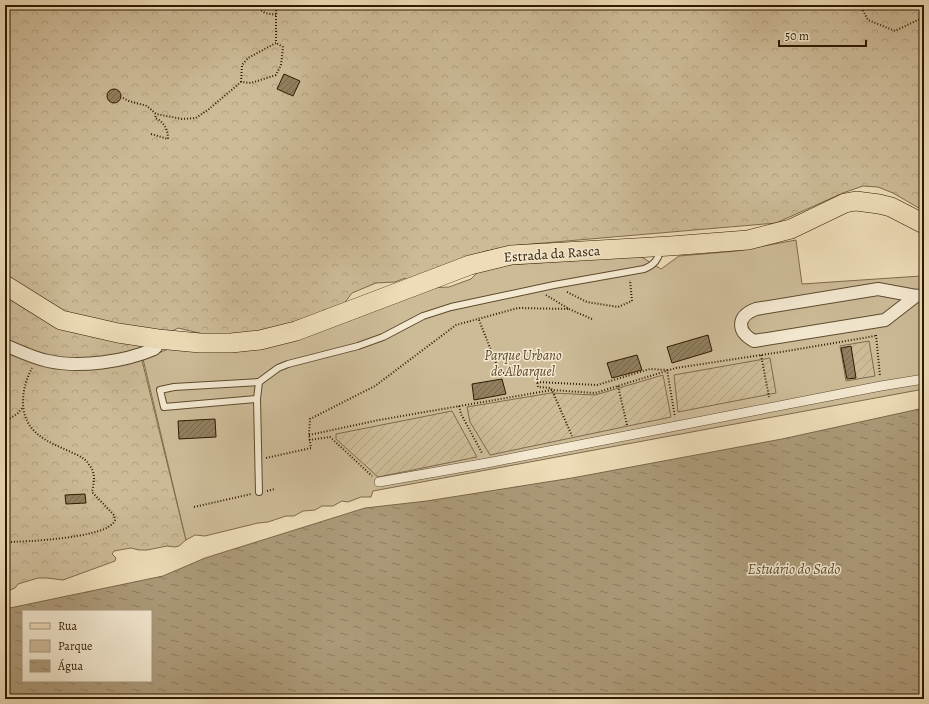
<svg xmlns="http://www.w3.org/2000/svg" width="929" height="704" font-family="Alegreya,serif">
  <defs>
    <pattern id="forest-crowns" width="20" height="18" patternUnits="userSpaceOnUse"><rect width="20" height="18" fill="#cdbb98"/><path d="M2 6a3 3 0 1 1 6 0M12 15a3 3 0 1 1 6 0" fill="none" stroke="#b0a081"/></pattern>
    <pattern id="garden-furrows" width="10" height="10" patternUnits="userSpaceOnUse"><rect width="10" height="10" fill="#cdbb98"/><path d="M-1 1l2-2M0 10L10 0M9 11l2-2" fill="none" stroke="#b0a081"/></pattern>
    <pattern id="water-ripples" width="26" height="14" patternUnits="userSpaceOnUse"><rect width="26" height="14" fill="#ac9a79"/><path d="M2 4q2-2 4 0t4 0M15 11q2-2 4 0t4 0" fill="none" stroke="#8c7d61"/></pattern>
    <pattern id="building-hatch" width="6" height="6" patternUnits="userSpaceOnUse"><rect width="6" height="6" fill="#917f5f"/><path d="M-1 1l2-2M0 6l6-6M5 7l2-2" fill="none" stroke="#77674c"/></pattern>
  </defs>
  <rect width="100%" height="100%" fill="#eddcb7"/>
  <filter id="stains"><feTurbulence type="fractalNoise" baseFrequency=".005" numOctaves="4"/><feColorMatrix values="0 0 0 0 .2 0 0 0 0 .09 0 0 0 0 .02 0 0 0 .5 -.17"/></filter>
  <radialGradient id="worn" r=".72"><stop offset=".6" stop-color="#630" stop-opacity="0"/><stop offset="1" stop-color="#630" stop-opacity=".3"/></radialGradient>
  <path fill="url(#forest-crowns)" stroke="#7e6a4c" d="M5,5H924V211L893,193L878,187L863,186L843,193L776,223L520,245L486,251L457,261L407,282L405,278L395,282L376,283L352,293L343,305L258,334L216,337L178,328L139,348L186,540L179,546L175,547L167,546L147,550H139L131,548L114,551L112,554L116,558L115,561L63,580L47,578H38L18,584L15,588L5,592Z"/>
  <path fill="#cdbb98" stroke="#7e6a4c" d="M796,240L802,284L921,276L924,343V389L373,491L371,497H361L348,502L342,501L333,506H322L315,510L303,511L294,516H286L268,522L258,523L205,536L195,535L186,540L143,359L171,348L246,349L428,288L449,287L471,279L481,269L492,266L640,256L661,269L679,256L737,251Z"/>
  <g fill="url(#garden-furrows)" stroke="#7e6a4c">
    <path d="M869,341L875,376L846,381L840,346Z"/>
    <path d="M770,358L776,393L678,412L674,375Z"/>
    <path d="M663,375L671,417L490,455L470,422L467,407L551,393L595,395Z"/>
    <path d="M452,411L477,457L378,477L336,439V434Z"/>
  </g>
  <path fill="url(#water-ripples)" stroke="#7a6749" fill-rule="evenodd" d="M924,408V699H5V609L163,576L205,558L365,508L427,501L572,478L782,439ZM23,611H151V681H23Z"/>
  <g fill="url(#building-hatch)" stroke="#2e1a00">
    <path d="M284,74L300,81L293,96L277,89Z"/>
    <circle cx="114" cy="96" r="7"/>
    <path d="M708,335L712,351L672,363L667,347Z"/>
    <path d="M851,346L856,378L847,379L841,348Z"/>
    <path d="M637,355L642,370L612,378L607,363Z"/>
    <path d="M502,379L506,394L474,400L472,384Z"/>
    <path d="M215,419L216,437L179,439L178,421Z"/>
    <path d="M85,494L86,503L66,504L65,495Z"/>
  </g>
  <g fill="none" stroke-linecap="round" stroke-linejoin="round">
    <g stroke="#5e4a2e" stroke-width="8">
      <g id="service">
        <path d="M257,399L164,407L160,390L174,387L259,382"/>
        <path d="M259,492L257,399L259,382L278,368L288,364L358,346L383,337L423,316L451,307L554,285L644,269C654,265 658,260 661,249"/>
      </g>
    </g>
    <g stroke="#5e4a2e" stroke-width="10">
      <path id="pedestrian" d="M379,482L487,463L881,386L924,379"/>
    </g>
    <g stroke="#5e4a2e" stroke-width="14">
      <g id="minor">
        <path d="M916,296L885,320L754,341C736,331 737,316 756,309L878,289L916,296L924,295"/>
        <path d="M5,345C19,351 33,358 48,361C80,368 124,362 154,349L156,347L158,339"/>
      </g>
    </g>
    <g stroke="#2e1a00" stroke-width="20">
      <path id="primary" d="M5,285L61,320L118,333L158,339L200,343H231L260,340L296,331L470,265L511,255L670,246L748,240L791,229L845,203L856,201L879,204L891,207L924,224"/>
    </g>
    <g stroke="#2e1a00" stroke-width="2" stroke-dasharray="1 2" stroke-linecap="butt">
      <path d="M254,5L265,13L276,15"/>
      <path d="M860,5L868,20L895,31L924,17"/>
      <path d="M241,82L242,65L248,58L276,43V11L279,5"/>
      <path d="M123,98L129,101L147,106L156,114L182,119L196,118L209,109L241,82L251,83L276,75L281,65L283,47L276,43"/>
      <path d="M151,134L168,139C168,129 164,122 155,118L156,114"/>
      <path d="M567,292L587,302L618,307L632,301L630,280"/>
      <path d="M546,295L569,309L592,319"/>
      <path d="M479,320L500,373L536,374L538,387L551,388L572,436"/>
      <path d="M876,335L880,376"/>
      <path d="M761,355L769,397"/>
      <path d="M537,382L597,385L650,369L667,370L675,417"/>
      <path d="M618,386L627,425"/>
      <path d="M459,406L461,414L482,453"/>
      <path d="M5,422L18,413L23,407"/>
      <path d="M309,435L379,420L552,390L595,393L676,368L781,352L875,336"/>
      <path d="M309,440L330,437L372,476"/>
      <path d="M266,458L311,448L309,435L310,419L375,386L456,325L518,308L569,309"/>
      <path d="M267,491L275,489"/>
      <path d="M194,507L251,494"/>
      <path d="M5,542C26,542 96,538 111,525C113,524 114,522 115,520L114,515L92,492C94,483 96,474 90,466C86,459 80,456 73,453C52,443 30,437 24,412C21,397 25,381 32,368"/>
    </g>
    <use href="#service" stroke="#f3e8d0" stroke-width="6"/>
    <use href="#pedestrian" stroke="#f3e8d0" stroke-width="9"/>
    <use href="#minor" stroke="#f3e8d0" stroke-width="12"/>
    <use href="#primary" stroke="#eddcb7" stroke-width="19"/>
  </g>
  <g text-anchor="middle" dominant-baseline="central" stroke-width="3" stroke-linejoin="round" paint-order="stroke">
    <g font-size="14" fill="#2e1a00" stroke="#f3e8d0">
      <text transform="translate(552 254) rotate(-4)">Estrada da Rasca</text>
    </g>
    <g font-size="14" font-style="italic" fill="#5e4a2e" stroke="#f3e8d0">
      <text x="523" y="355">Parque Urbano<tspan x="523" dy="16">de Albarquel</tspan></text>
    </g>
    <g font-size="15" font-style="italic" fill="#604d30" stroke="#f3e8d0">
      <text x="794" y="569">Estuário do Sado</text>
    </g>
  </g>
  <rect width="929" height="704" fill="none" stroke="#eddcb7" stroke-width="20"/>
  <rect x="6" y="6" width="917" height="692" fill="none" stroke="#2e1a00" stroke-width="2"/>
  <rect x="10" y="10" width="909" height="684" fill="none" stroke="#2e1a00"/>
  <rect x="22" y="610" width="130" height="72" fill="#f3e8d0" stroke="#a4967d"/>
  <rect x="30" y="623" width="20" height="6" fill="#eddcb7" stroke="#a4967d"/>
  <text x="58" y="630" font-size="12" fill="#2e1a00">Rua</text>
  <rect x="30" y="640" width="20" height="12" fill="#cdbb98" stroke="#a4967d"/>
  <text x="58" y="650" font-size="12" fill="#2e1a00">Parque</text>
  <rect x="30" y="660" width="20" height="12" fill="url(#water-ripples)" stroke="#a4967d"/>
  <text x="58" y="670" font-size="12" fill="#2e1a00">Água</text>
  <path d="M779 40v6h87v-6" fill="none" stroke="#2e1a00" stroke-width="2"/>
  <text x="785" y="40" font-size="12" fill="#2e1a00" stroke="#f3e8d0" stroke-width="3" paint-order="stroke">50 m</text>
  <rect width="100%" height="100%" filter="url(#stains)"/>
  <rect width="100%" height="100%" fill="url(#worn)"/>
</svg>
